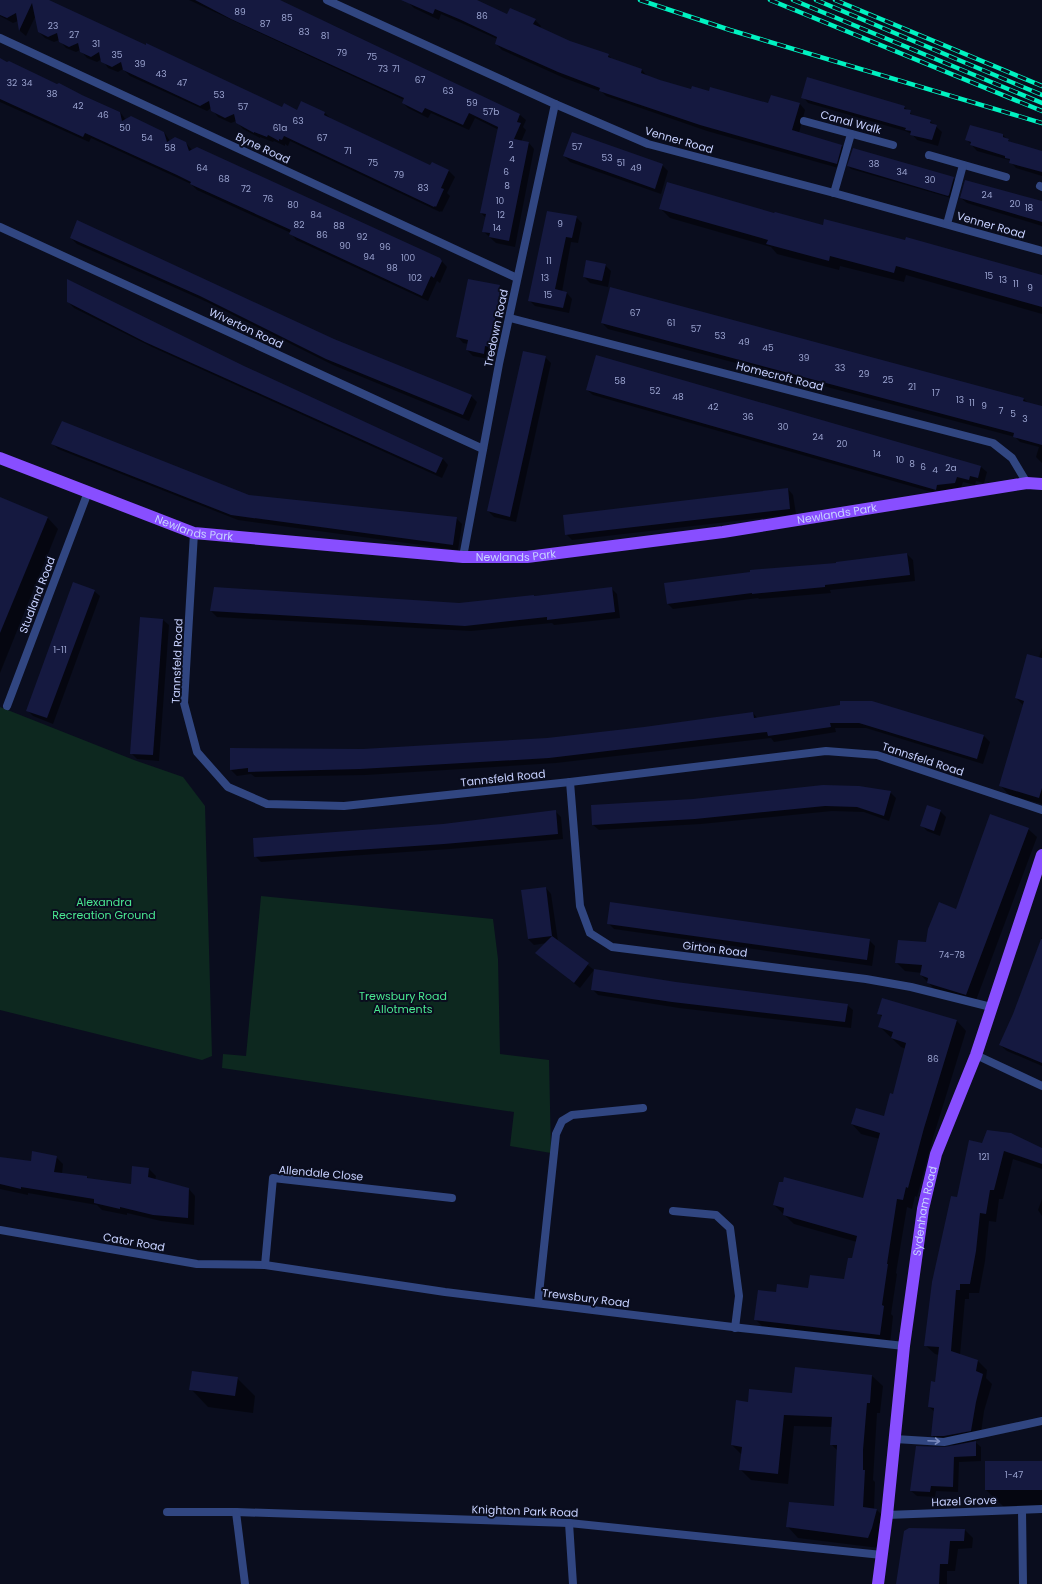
<svg xmlns="http://www.w3.org/2000/svg" width="1042" height="1584" font-family="Poppins,sans-serif">
  <rect width="100%" height="100%" fill="#0a0d1e"/>
  <g fill="#0d281f">
    <path d="M0,707L134,760L183,777L205,806L212,1056L202,1060L0,1010Z"/>
    <path d="M261,896L493,919L498,959L500,1054L549,1060L551,1153L510,1146L514,1112L222,1068L223,1054L246,1056Z"/>
  </g>
  <g fill="#0007">
    <path d="M0,0H46L283,108L297,111L301,102L325,113L331,119L431,166L432,163L449,171L455,177L447,193L450,196L442,212L441,211L440,212L290,141L288,146L285,144V146L274,141L273,142L260,137V138L243,129L236,121L231,123L218,117L211,108L207,111L130,76L123,69L118,72L108,68L102,59L97,62L87,58L80,50L76,52L66,48L59,40L54,42L45,38L39,32L36,15L26,36L20,31L18,21L13,23L0,16Z"/>
    <path d="M189,0H276L339,28L520,115L526,120L523,127L526,130L521,142L529,143L534,149L515,247L496,243L483,231L486,218L481,213L499,130L475,118L469,130L431,113L428,118L408,108L403,103L404,100Z"/>
    <path d="M409,0H474L508,15L535,20L541,26L540,28L570,42L608,55L612,59L642,70L647,76L691,91L710,92L769,104H800L805,110L799,133L842,146L848,152L842,169L707,131L606,96L602,92L564,78L502,50L496,44L497,39L466,25L441,14L439,20L414,8L408,2Z"/>
    <path d="M0,59L120,112L126,120L164,132L170,141L185,142L192,150L440,259L447,267L440,283L437,281L428,301L305,244L296,240L291,233L197,190L191,184L91,138L89,142L0,102Z"/>
    <path d="M803,97L904,107L915,117L930,121L942,132L938,146L917,140L912,134L905,131L808,103Z"/>
    <path d="M1003,135L1011,143L1042,152V176L1016,168L1009,160L977,151L967,140Z"/>
    <path d="M564,156L662,165L668,171L661,194L570,162Z"/>
    <path d="M848,166L953,178L956,181L951,198L851,169Z"/>
    <path d="M961,198L1042,203V226L967,203Z"/>
    <path d="M660,208L775,214L1042,276V314L906,275L904,282L840,266L839,270L777,254L771,247L670,218Z"/>
    <path d="M576,217L582,223L578,243L571,242L562,292L567,293L572,299L569,313L535,306L529,300Z"/>
    <path d="M71,238L334,340L471,396L477,402L469,421L333,365L207,302L77,244Z"/>
    <path d="M605,265L611,271L608,287L590,283L584,277Z"/>
    <path d="M499,286L505,292V295L506,296L495,352L491,351L489,359L473,356L467,350L468,344L463,343L458,337Z"/>
    <path d="M68,302L244,367L443,459L448,465L442,478L152,347L74,308Z"/>
    <path d="M602,323L1023,398L1028,403L1042,407V463L1036,457L1039,447L1020,442L1015,437L608,329Z"/>
    <path d="M545,357L551,363L516,522L494,517L488,511Z"/>
    <path d="M587,390L981,467L987,472L984,483L976,481L975,485L963,482L961,488L942,495L593,395Z"/>
    <path d="M52,443L248,496L456,518L462,524L458,550L238,520L58,449Z"/>
    <path d="M788,489L793,495L796,514L572,540L566,534Z"/>
    <path d="M0,498L47,517L58,529L0,673Z"/>
    <path d="M907,554L913,560L915,581L830,590L831,593L759,599L758,598L673,609L667,603L752,573L837,564Z"/>
    <path d="M611,588L617,594L620,618L554,625L552,623L471,631L217,617L211,611L459,604Z"/>
    <path d="M94,591L100,596L53,724L33,716L27,710Z"/>
    <path d="M141,618L163,620L169,625L159,761L137,759L131,753Z"/>
    <path d="M1042,648V804L1009,795L1001,786L1023,705L1016,698L1039,658Z"/>
    <path d="M872,702L984,736L990,742L983,764L866,728H835L836,732L774,742L771,738L556,763L366,775L255,777L251,774L237,776L231,770L363,750L548,739L644,728L753,713L758,719Z"/>
    <path d="M890,792L896,798L889,821L864,812L832,811L701,824L599,830L593,825Z"/>
    <path d="M555,811L561,817L563,839L450,849L261,862L255,856Z"/>
    <path d="M940,811L946,817L940,836L927,831L922,826Z"/>
    <path d="M1028,829L1037,837L975,1003L937,992L921,975L922,973L905,971L896,962L927,944Z"/>
    <path d="M546,888L551,894L558,941L594,970L580,988L536,953L547,943L534,945L528,939Z"/>
    <path d="M608,923L869,940L875,946L872,966L614,929Z"/>
    <path d="M1042,937V1066L1007,1051L1000,1045L1014,1014Z"/>
    <path d="M676,983L847,1005L853,1010L851,1028L679,1008L598,995L592,989Z"/>
    <path d="M882,1000L957,1021L966,1031L933,1138L917,1197L915,1196L912,1209L907,1207L896,1273L897,1274L891,1314L893,1316L890,1344L765,1329L755,1319L777,1293L809,1289L845,1280L853,1260L857,1242L794,1224L774,1205L864,1199L880,1139L861,1134L852,1124L884,1117L894,1095L906,1049L901,1047L880,1027L882,1017L878,1013Z"/>
    <path d="M983,1144L1042,1150V1169L1013,1159L1003,1199H999L996,1222L989,1221L985,1261L979,1293H969V1299H965L960,1355L978,1361L987,1370L986,1378L992,1384L984,1411L980,1440L974,1441L981,1447V1461L959,1462L958,1492L936,1491L935,1497L917,1496L911,1491L945,1448L956,1445H941L932,1435L935,1412L929,1407L936,1383L939,1355L935,1354L925,1345L958,1198Z"/>
    <path d="M56,1157L63,1164L62,1174L87,1177L89,1179L132,1185L133,1167L149,1169L156,1176L155,1180L188,1188L195,1196L194,1225L161,1221L127,1213V1215L102,1210L97,1205L28,1193V1195L0,1189V1158L32,1163Z"/>
    <path d="M1042,1199V1216L1038,1210Z"/>
    <path d="M796,1368L872,1376L883,1386L880,1413H877L873,1480L875,1482L874,1509H876L887,1520L879,1548L798,1538L788,1527L835,1507L838,1451L831,1444L832,1427L794,1426L788,1484L751,1480L740,1469L742,1455L732,1445L749,1403L793,1394Z"/>
    <path d="M237,1378L255,1396L253,1413L208,1407L191,1389Z"/>
    <path d="M1042,1462V1507H1004L986,1490Z"/>
    <path d="M965,1530L973,1538L972,1548L958,1549L955,1571H947V1584H897L905,1531Z"/>
  </g>
  <g fill="#151940">
    <path d="M0,0H49L146,45V43L282,107L284,103L297,110L301,101L325,112L324,115L430,165L432,162L449,170L441,188L444,189L436,207L435,206L434,207L284,136L282,140L279,139V141L268,135L267,137L254,132V133L236,123L234,114L225,118L211,111L209,101L200,106L123,70L121,62L112,67L101,62L99,52L91,57L80,52L78,43L69,47L59,42L57,33L48,37L38,32L32,3L19,31L16,13L7,18L0,15Z"/>
    <path d="M195,0H280L520,114L517,122L521,123L514,139L529,142L509,241L489,237L490,233L482,232L486,214L480,213L498,127L469,113L463,125L425,108L422,113L402,103L404,98L231,19Z"/>
    <path d="M401,0H477L507,14L510,8L536,19L533,24L570,41L609,54L608,57L642,69L641,73L660,80L691,89L692,86L709,91L710,87L768,103L771,95L800,103L792,130L842,145L837,164L700,125L599,91L600,88L558,72L495,44L497,37L459,19L435,9L433,14Z"/>
    <path d="M0,58L7,62L9,61L57,84L59,83L82,95L120,112L122,121L131,116L164,132L167,142L175,137L186,142L189,151L197,147L440,258L442,261L434,278L431,276L422,296L289,234L291,230L190,184L191,182L177,175L85,133L83,137L0,99Z"/>
    <path d="M807,77L905,106L904,109L911,110L910,114L931,120L930,123L937,125L932,140L910,135L911,131L905,130L906,128L801,98Z"/>
    <path d="M970,125L1003,134V137L1009,139L1008,141L1042,151V172L1009,163L1010,159L1005,158V156L970,145L971,142L965,140Z"/>
    <path d="M572,132L663,164L655,189L563,156Z"/>
    <path d="M853,148L954,177L949,195L948,196L847,166Z"/>
    <path d="M965,180L1042,201V222L960,198Z"/>
    <path d="M667,182L774,213L775,212L823,225L824,219L905,240L906,237L1042,275V307L896,266L894,273L830,256L829,261L766,244L768,240L659,209Z"/>
    <path d="M547,211L577,216L572,238L566,237L555,289L567,292L563,308L528,301Z"/>
    <path d="M77,220L334,339L472,395L463,415L326,359L200,296L70,238Z"/>
    <path d="M586,260L606,264L602,281L583,277Z"/>
    <path d="M67,279L244,366L443,458L436,473L145,342L67,302Z"/>
    <path d="M468,279L500,285L499,289H501L490,347L485,346L484,354L466,350L468,340L456,337Z"/>
    <path d="M610,287L1024,398L1023,401L1042,406V445L1013,437L1014,433L601,323Z"/>
    <path d="M523,351L546,356L510,517L487,511Z"/>
    <path d="M596,355L981,466L978,478L970,476L969,480L957,477L955,483L937,485L936,490L586,390Z"/>
    <path d="M62,421L249,495L457,517L453,545L231,515L51,444Z"/>
    <path d="M788,488L790,509L565,535L563,515Z"/>
    <path d="M0,497L48,517L0,633Z"/>
    <path d="M907,553L910,575L825,585V587L752,594V593L667,604L664,583L750,572V570L836,563V562Z"/>
    <path d="M73,582L95,590L47,718L26,711Z"/>
    <path d="M214,587L459,603L534,595V596L612,587L615,612L547,620V617L465,626L210,611Z"/>
    <path d="M140,617L163,619L153,755L130,754Z"/>
    <path d="M1027,654L1042,658V788L1039,798L999,786L1024,701L1015,698Z"/>
    <path d="M840,701H872L984,735L977,759L859,723H830L831,727L768,736L767,732L549,758L360,769L248,772V768L230,770V748L363,749L547,738L644,727L753,712L754,718L840,705Z"/>
    <path d="M823,785L859,786L891,791L884,816L857,807L825,806L695,819L592,825L591,805L693,799Z"/>
    <path d="M927,805L941,810L934,831L920,826Z"/>
    <path d="M556,810L558,834L444,844L254,857L253,838L443,824Z"/>
    <path d="M990,814L1029,828L966,995L927,983L928,978L920,975L922,965L895,963L898,940L926,942L928,929L939,902L956,909Z"/>
    <path d="M546,887L552,936L528,939L521,890Z"/>
    <path d="M610,902L870,939L867,960L607,924Z"/>
    <path d="M552,936L589,963L574,983L535,953Z"/>
    <path d="M1041,939H1042V1063L999,1045L1013,1014Z"/>
    <path d="M594,969L676,982L848,1004L845,1022L672,1002L591,990Z"/>
    <path d="M882,998L957,1020L924,1128L908,1188L906,1187L903,1200L897,1199L887,1264H888L882,1305L884,1306L880,1335L754,1320L758,1290L776,1292L777,1284L808,1288L810,1275L844,1279L848,1258H852L857,1236L783,1215L784,1208L773,1205L779,1182H783L784,1177L863,1198L880,1133L851,1124L856,1108L884,1116L890,1093L893,1094L906,1043L891,1038L893,1032L878,1027L882,1015L877,1014Z"/>
    <path d="M987,1130L1011,1133L1042,1148V1164L1004,1151L994,1190H990L986,1214L980,1213L976,1251L970,1284H960V1290H956L951,1351L978,1360L976,1371L983,1374L976,1402L971,1431L944,1436H931L934,1408L928,1407L931,1381L935,1382L939,1347L924,1346L932,1282L951,1196L957,1197L969,1140L982,1143Z"/>
    <path d="M32,1151L57,1156L54,1172L87,1176V1178L131,1184L132,1166L149,1168L148,1177L189,1188L188,1218L153,1215L120,1207V1209L94,1203V1199L21,1187V1189L0,1184V1157L31,1161Z"/>
    <path d="M795,1367L872,1375L870,1403H867L863,1450V1470H865L863,1507L877,1509L872,1528L868,1538L786,1527L789,1502L834,1506L837,1445H830L832,1417L784,1415L778,1474L739,1470L742,1447L731,1445L736,1400L748,1402L749,1389L792,1393Z"/>
    <path d="M192,1371L238,1377L235,1396L189,1390Z"/>
    <path d="M976,1441V1456L954,1457L953,1487L931,1486L930,1492L910,1491L916,1446L945,1447Z"/>
    <rect x="985" y="1461" width="57" height="29"/>
    <path d="M909,1528L965,1529L964,1541H950L948,1564H940L939,1584H896L904,1531Z"/>
  </g>
  <g fill="none" stroke-linecap="round" stroke-linejoin="round">
    <g stroke="#314681" stroke-width="8">
      <path d="M327,0L555,104L648,144L834,193L1042,251"/>
      <path d="M0,38L517,278"/>
      <path d="M804,121L893,145"/>
      <path d="M929,155L1006,177"/>
      <path d="M1040,186L1042,187"/>
      <path d="M834,193L851,134"/>
      <path d="M947,224L963,165"/>
      <path d="M0,227L483,449"/>
      <path d="M510,318L993,443L1012,458L1027,483"/>
      <path d="M194,533L184,703L197,752L228,787L267,804L344,806L570,782L826,751L877,755L1042,810"/>
      <path d="M463,557L499,364L555,104"/>
      <path d="M7,706L88,492"/>
      <path d="M570,782L580,906L590,933L612,947L866,979L911,987L991,1007"/>
      <path d="M673,1211L716,1215L730,1228L739,1296L735,1328"/>
      <path d="M0,1230L197,1264L265,1265L445,1292L741,1328L904,1346"/>
      <path d="M265,1265L273,1178L452,1198"/>
      <path d="M538,1303L556,1134L562,1121L572,1115L643,1108"/>
      <path d="M895,1439L944,1442L1042,1421"/>
      <path d="M1022,1510L1023,1584"/>
      <path d="M167,1512H236L569,1523L882,1555"/>
      <path d="M236,1512L245,1584"/>
      <path d="M887,1515L1042,1509"/>
      <path d="M569,1523L573,1584"/>
    </g>
    <path stroke="#314681" stroke-width="8" d="M976,1055L1042,1086"/>
    <g stroke="#884eff" stroke-width="12">
      <path id="s1" d="M0,458L194,533L463,557H527L723,532L1027,483L1042,484"/>
      <path id="s2" d="M878,1584L887,1515L904,1346L923,1209L936,1154L976,1055L1042,855"/>
    </g>
    <g stroke="#00f2c1" stroke-width="4.5">
      <g id="rail">
        <path d="M640,0L730,30L1042,123"/>
        <path d="M770,0L1042,111"/>
        <path d="M793,0L1042,103"/>
        <path d="M816,0L1042,95"/>
        <path d="M835,0L1042,86"/>
      </g>
    </g>
    <use href="#rail" stroke="#0a0d1e" stroke-width="3" stroke-dasharray="9" stroke-linecap="butt"/>
  </g>
  <defs><path id="oneway-shaft" d="M-6 0H5M1.5-3L5.5 0L1.5 3" fill="none" stroke-width="1.6" stroke-linecap="round" stroke-linejoin="round"/></defs>
  <use stroke="#7c8cc0" href="#oneway-shaft" transform="translate(934 1441) rotate(3)"/>
  <g text-anchor="middle" dominant-baseline="central" stroke-width="4" stroke-linejoin="round" paint-order="stroke">
    <g font-size="9" fill="#9aa3cf">
      <text x="240" y="12">89</text>
      <text x="482" y="16">86</text>
      <text x="287" y="18">85</text>
      <text x="265" y="24">87</text>
      <text x="53" y="26">23</text>
      <text x="304" y="32">83</text>
      <text x="74" y="35">27</text>
      <text x="325" y="36">81</text>
      <text x="96" y="44">31</text>
      <text x="342" y="53">79</text>
      <text x="117" y="55">35</text>
      <text x="372" y="57">75</text>
      <text x="140" y="64">39</text>
      <text x="383" y="69">73</text>
      <text x="396" y="69">71</text>
      <text x="161" y="74">43</text>
      <text x="420" y="80">67</text>
      <text x="12" y="83">32</text>
      <text x="27" y="83">34</text>
      <text x="182" y="83">47</text>
      <text x="448" y="91">63</text>
      <text x="52" y="94">38</text>
      <text x="219" y="95">53</text>
      <text x="472" y="103">59</text>
      <text x="78" y="106">42</text>
      <text x="243" y="107">57</text>
      <text x="491" y="112">57b</text>
      <text x="103" y="115">46</text>
      <text x="298" y="121">63</text>
      <text x="125" y="128">50</text>
      <text x="280" y="128">61a</text>
      <text x="147" y="138">54</text>
      <text x="322" y="138">67</text>
      <text x="511" y="145">2</text>
      <text x="577" y="147">57</text>
      <text x="170" y="148">58</text>
      <text x="348" y="151">71</text>
      <text x="607" y="158">53</text>
      <text x="512" y="159">4</text>
      <text x="373" y="163">75</text>
      <text x="621" y="163">51</text>
      <text x="874" y="164">38</text>
      <text x="202" y="168">64</text>
      <text x="636" y="168">49</text>
      <text x="506" y="172">6</text>
      <text x="902" y="172">34</text>
      <text x="399" y="175">79</text>
      <text x="224" y="179">68</text>
      <text x="930" y="180">30</text>
      <text x="507" y="186">8</text>
      <text x="423" y="188">83</text>
      <text x="246" y="189">72</text>
      <text x="987" y="195">24</text>
      <text x="268" y="199">76</text>
      <text x="500" y="201">10</text>
      <text x="1015" y="204">20</text>
      <text x="293" y="205">80</text>
      <text x="1029" y="208">18</text>
      <text x="316" y="215">84</text>
      <text x="501" y="215">12</text>
      <text x="560" y="224">9</text>
      <text x="299" y="225">82</text>
      <text x="339" y="226">88</text>
      <text x="497" y="228">14</text>
      <text x="322" y="235">86</text>
      <text x="362" y="237">92</text>
      <text x="345" y="246">90</text>
      <text x="385" y="247">96</text>
      <text x="369" y="257">94</text>
      <text x="408" y="258">100</text>
      <text x="549" y="261">11</text>
      <text x="392" y="268">98</text>
      <text x="989" y="276">15</text>
      <text x="415" y="278">102</text>
      <text x="545" y="278">13</text>
      <text x="1003" y="280">13</text>
      <text x="1016" y="284">11</text>
      <text x="1030" y="288">9</text>
      <text x="548" y="295">15</text>
      <text x="635" y="313">67</text>
      <text x="671" y="323">61</text>
      <text x="696" y="329">57</text>
      <text x="720" y="336">53</text>
      <text x="744" y="342">49</text>
      <text x="768" y="348">45</text>
      <text x="804" y="358">39</text>
      <text x="840" y="368">33</text>
      <text x="864" y="374">29</text>
      <text x="888" y="380">25</text>
      <text x="620" y="381">58</text>
      <text x="912" y="387">21</text>
      <text x="655" y="391">52</text>
      <text x="936" y="393">17</text>
      <text x="678" y="397">48</text>
      <text x="960" y="400">13</text>
      <text x="972" y="403">11</text>
      <text x="984" y="406">9</text>
      <text x="713" y="407">42</text>
      <text x="1001" y="411">7</text>
      <text x="1013" y="414">5</text>
      <text x="748" y="417">36</text>
      <text x="1025" y="419">3</text>
      <text x="783" y="427">30</text>
      <text x="818" y="437">24</text>
      <text x="842" y="444">20</text>
      <text x="877" y="454">14</text>
      <text x="900" y="460">10</text>
      <text x="912" y="464">8</text>
      <text x="923" y="467">6</text>
      <text x="951" y="468">2a</text>
      <text x="935" y="470">4</text>
      <text x="60" y="650">1-11</text>
      <text x="952" y="955">74-78</text>
      <text x="933" y="1059">86</text>
      <text x="984" y="1157">121</text>
      <text x="1014" y="1475">1-47</text>
    </g>
    <g font-size="11" fill="#c7d1ff" stroke="#0a0d1e">
      <text transform="translate(851 122) rotate(15)">Canal Walk</text>
      <text transform="translate(679 140) rotate(16)">Venner Road</text>
      <text transform="translate(263 148) rotate(25)">Byne Road</text>
      <text transform="translate(991 225) rotate(16)">Venner Road</text>
      <text transform="translate(246 328) rotate(25)">Wiverton Road</text>
      <text transform="translate(496 328) rotate(-78)">Tredown Road</text>
      <text transform="translate(780 376) rotate(14)">Homecroft Road</text>
      <text stroke="none"><textPath href="#s1" startOffset="855">Newlands Park</textPath></text>
      <text stroke="none"><textPath href="#s1" startOffset="207">Newlands Park</textPath></text>
      <text stroke="none"><textPath href="#s1" startOffset="531">Newlands Park</textPath></text>
      <text transform="translate(37 595) rotate(-69)">Studland Road</text>
      <text transform="translate(177 661) rotate(-88)">Tannsfeld Road</text>
      <text transform="translate(923 759) rotate(18)">Tannsfeld Road</text>
      <text transform="translate(503 778) rotate(-6)">Tannsfeld Road</text>
      <text transform="translate(715 949) rotate(7)">Girton Road</text>
      <text transform="translate(321 1173) rotate(5)">Allendale Close</text>
      <text stroke="none"><textPath href="#s2" startOffset="376">Sydenham Road</textPath></text>
      <text transform="translate(134 1242) rotate(10)">Cator Road</text>
      <text transform="translate(586 1298) rotate(7)">Trewsbury Road</text>
      <text transform="translate(964 1501) rotate(-2)">Hazel Grove</text>
      <text transform="translate(525 1511) rotate(2)">Knighton Park Road</text>
    </g>
    <g font-size="11" fill="#4ae891" stroke="#0a0d1e">
      <text x="104" y="902">Alexandra<tspan x="104" dy="13">Recreation Ground</tspan></text>
      <text x="403" y="996">Trewsbury Road<tspan x="403" dy="13">Allotments</tspan></text>
    </g>
  </g>
</svg>
